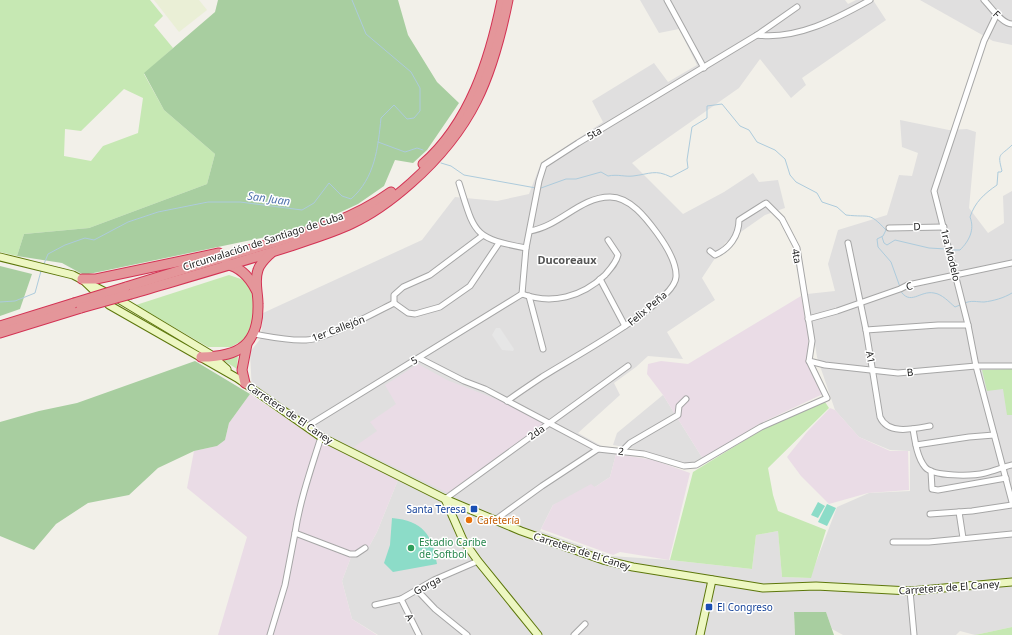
<svg xmlns="http://www.w3.org/2000/svg" width="1012" height="635" font-family="'Noto Sans',sans-serif">
  <rect width="100%" height="100%" fill="#f2f0e9"/>
  <g fill="#e0dfdf">
    <path d="M640,0H845L848,4L856,0H873L886,20L802,78L806,85L791,98L760,59L739,88L632,163L683,214L724,192L753,173L759,182L778,180L785,208L765,215L725,243L702,278L715,300L667,332L683,359L648,356L636,367L614,383L620,395L578,433L616,454L610,477L595,487L553,505L540,531L611,556L670,560L752,569L756,535L778,531L782,577L810,578L837,507L869,493L910,491V451L890,450L859,437L835,410L817,357L807,294L835,291L828,264L838,230L887,215L899,175L912,176L918,153L902,147L900,120L949,130L967,129L976,132L969,208L988,233L1004,223L1003,196L1012,191V627L975,635L960,631L956,635H843L832,629L826,612L794,613L795,635H378L352,619L342,581L351,557L366,552L377,532L398,480L311,435L252,393L250,352L261,338L263,313L422,240L455,197L497,201L529,194L541,163L603,122L592,101L654,63L668,82L697,65L679,29L659,33Z"/>
    <path d="M920,0H1012V45L993,41Z"/>
    <path d="M663,395L703,459L693,464H684L645,451L613,445L617,433Z"/>
  </g>
  <g fill="#eadce6">
    <path d="M801,296L809,338L807,361L823,394L759,424L703,459L663,395L647,374L648,364L661,361L688,364Z"/>
    <path d="M418,364L447,380L506,403L544,423L448,493L354,447L377,431L370,422L396,404L385,385Z"/>
    <path d="M250,394L311,435L398,480L377,532L366,552L351,557L342,581L352,619L377,635H218L247,537L187,488L194,451L217,446L225,440L229,423Z"/>
    <path d="M830,408L835,410L859,437L890,451H908L909,490L868,493L829,504L801,476L787,457L807,432Z"/>
    <path d="M616,454L654,460L690,473L669,560L620,552L613,555L541,529L553,505L591,484L595,487L610,477Z"/>
  </g>
  <path fill="#eaefd6" d="M154,0H199L207,10L179,32Z"/>
  <g fill="#c6e8b3" fill-rule="evenodd">
    <path d="M0,0H150L163,16L154,25L173,48L144,74L164,110L215,154L207,184L89,228L24,234L17,256L0,252ZM124,89L143,98L138,133L103,146L91,161L64,156L65,129L81,131Z"/>
    <path d="M229,275L244,280L254,293V325L247,338L231,347H208L136,305Z"/>
    <path d="M238,354L237,369L223,360Z"/>
    <path d="M1012,369V415H1007L1003,389L987,391L982,370Z"/>
    <path d="M825,402L829,408L768,468L773,495L778,511L826,530L811,578L782,577L778,531L756,535L752,569L670,560L693,472L763,429Z"/>
    <path d="M1012,627V635H975Z"/>
  </g>
  <g fill="#a8cea0">
    <path d="M218,0H398L408,35L437,82L459,103L427,150L413,163L395,160L384,186L358,204L304,229L84,275L62,263L17,256L24,234L89,228L207,184L215,154L164,110L144,73L215,12Z"/>
    <path d="M0,266L32,274L20,309L0,316Z"/>
    <path d="M195,361L250,394L229,423L225,440L217,446L194,451L158,468L129,495L88,503L56,524L34,550L0,536V422L39,411L77,403Z"/>
    <path d="M794,612H826L834,635H795Z"/>
  </g>
  <g fill="#8cdcc8">
    <path d="M818,502L825,506L818,518L811,515Z"/>
    <path d="M827,504L836,508L827,526L818,522Z"/>
    <path d="M392,518C423,521 432,534 437,564L393,572L384,563L390,545Z"/>
  </g>
  <path fill="#e6e6e6" d="M496,328H500L514,349L513,351L502,350L492,335Z"/>
  <g fill="none" stroke-linecap="round" stroke-linejoin="round">
    <g stroke="#adcbdc" stroke-width="1">
      <path d="M378,142L405,152L417,148L423,150"/>
      <path d="M441,163L451,166L464,175L536,188"/>
      <path d="M541,188L566,179H576L601,172L608,176C618,174 625,177 633,176C650,174 655,169 671,177L688,168L687,160L692,127L707,118V106L722,104L740,126L749,130L757,142L775,150L785,159L790,175L796,182L817,193L822,202L837,207L846,215C871,218 868,211 886,230L883,236L877,239L878,247L891,262L900,287"/>
      <path d="M882,237L884,243L887,245L895,240L929,248L946,249"/>
      <path d="M951,250H960C969,241 975,230 970,217C975,202 984,194 997,185L998,172H1001L1002,171C997,152 1000,157 1012,145"/>
      <path d="M44,264L48,254L65,245L85,238L94,240L128,222L158,212L208,202H240L302,210L314,203L329,183L342,196L351,199C375,178 378,148 381,118L394,105L407,119L414,118L420,111V88L411,72L366,34L352,0"/>
      <path d="M900,290C910,307 920,290 934,293C942,294 949,302 955,307L960,305"/>
      <path d="M0,302L15,301L35,293L41,271"/>
      <path d="M965,303C971,300 977,302 984,302C993,301 1004,298 1012,293"/>
    </g>
    <g stroke="#a6a6a6" stroke-width="7">
      <g id="street">
        <path d="M667,0L704,68"/>
        <path d="M984,0C991,7 1002,24 1012,24"/>
        <path d="M997,14L984,41L934,191L968,325L976,366L1012,502"/>
        <path d="M757,35C797,40 836,19 870,0"/>
        <path d="M459,183C475,233 472,238 526,248"/>
        <path d="M889,228L944,227"/>
        <path d="M848,243L866,330L880,417C888,435 913,429 930,426"/>
        <path d="M600,279L625,326"/>
        <path d="M522,294L526,248L539,181L544,165L578,143L757,35L797,7"/>
        <path d="M522,294C552,305 582,297 605,275C611,268 616,263 618,255L608,240"/>
        <path d="M529,296L543,349"/>
        <path d="M394,303L408,313L415,314L440,307L470,286L499,243"/>
        <path d="M394,303V295L403,287L430,275L482,236"/>
        <path d="M808,319L837,311L900,289L908,285L1012,263"/>
        <path d="M866,330L938,325H968"/>
        <path d="M254,334C271,337 289,341 306,340C327,339 374,313 394,303"/>
        <path d="M419,358L464,381L485,389L598,449L644,454L684,466L696,465L761,427L827,398L809,361L812,341L797,248L782,219L766,203L739,220C739,236 729,249 715,255L710,251"/>
        <path d="M809,361L825,365L898,373L976,366H1012"/>
        <path d="M507,401C518,393 530,385 542,377C565,362 675,303 676,277C677,263 665,244 657,233C646,218 630,197 610,197C580,197 560,226 530,231"/>
        <path d="M306,427L522,294"/>
        <path d="M913,429C915,441 917,457 925,467C933,477 973,476 985,473C994,471 1003,467 1012,465"/>
        <path d="M916,445L969,437L994,435"/>
        <path d="M622,451L630,443L678,415L679,406L686,399"/>
        <path d="M931,471L932,489L938,490L1006,478"/>
        <path d="M445,499L628,366"/>
        <path d="M959,512L963,538"/>
        <path d="M930,514L972,511L1012,505"/>
        <path d="M495,520L542,486L598,449"/>
        <path d="M295,533C300,500 311,469 321,437"/>
        <path d="M893,542H929L1012,534"/>
        <path d="M417,590L435,609L467,635"/>
        <path d="M910,591L914,635"/>
        <path d="M401,599L419,635"/>
        <path d="M375,605L401,599L434,580L478,561"/>
        <path d="M270,635L285,585L295,533L350,554H356L365,548"/>
        <path d="M574,635L585,624"/>
      </g>
    </g>
    <g stroke="#5d770b" stroke-width="9">
      <g id="secondary">
        <path d="M0,257L73,275L115,297L210,354L227,369"/>
        <path d="M82,279L109,305L237,378L321,437L445,499L521,531L603,560L633,567L763,588L816,586L910,591L1012,582"/>
        <path d="M445,499L463,540L478,561L538,635"/>
        <path d="M700,635L712,580"/>
      </g>
    </g>
    <g stroke="#d33354" stroke-width="11">
      <g id="highway">
        <path d="M423,164C470,123 490,59 502,0"/>
        <path d="M226,264C240,267 250,278 256,290"/>
        <path d="M82,279H96L219,253"/>
        <path d="M126,287C165,275 204,263 242,252C294,236 347,224 391,192"/>
        <path d="M131,294C185,278 238,263 291,246C311,239 332,233 351,224C373,214 393,199 411,183C472,129 492,79 508,0"/>
        <path d="M0,326L74,303"/>
        <path d="M0,333L81,308"/>
        <path d="M201,357C240,357 259,344 258,304C258,292 254,281 258,270C260,263 266,258 271,253"/>
        <path d="M245,383L242,370L247,344"/>
      </g>
    </g>
    <use href="#street" stroke="#fff" stroke-width="5"/>
    <use href="#secondary" stroke="#edf7c2" stroke-width="7"/>
    <use href="#highway" stroke="#e4969a" stroke-width="9"/>
    <g stroke="#d33354" stroke-width="11" stroke-linecap="butt">
      <g id="highway-bridge">
        <path d="M74,303L126,287"/>
        <path d="M81,308L131,294"/>
      </g>
    </g>
    <use href="#highway-bridge" stroke="#e4969a" stroke-width="9"/>
  </g>
  <g fill="#1a4fb4" stroke="#fff" stroke-width="1.5">
    <rect x="470" y="505" width="8" height="8" rx="2"/>
    <rect x="705" y="603" width="8" height="8" rx="2"/>
  </g>
  <circle fill="#e8710a" stroke="#fff" stroke-width="1.5" cx="469" cy="520" r="4"/>
  <circle fill="#2e9e5b" stroke="#fff" stroke-width="1.5" cx="411" cy="548" r="4"/>
  <g text-anchor="middle" dominant-baseline="central" stroke-width="3" stroke-linejoin="round" paint-order="stroke">
    <g font-size="10" fill="#222" stroke="#fff">
      <text transform="translate(997 14) rotate(44)">F</text>
      <text transform="translate(594 133) rotate(-31)">5ta</text>
      <text transform="translate(917 226) rotate(-2)">D</text>
      <text transform="translate(263 241) rotate(-18)">Circunvalación de Santiago de Cuba</text>
      <text transform="translate(951 255) rotate(76)">1ra Modelo</text>
      <text transform="translate(797 256) rotate(79)">4ta</text>
      <text transform="translate(909 286) rotate(-20)">C</text>
      <text transform="translate(647 308) rotate(-40)">Felix Peña</text>
      <text transform="translate(338 328) rotate(-21)">1er Callejón</text>
      <text transform="translate(871 357) rotate(80)">A1</text>
      <text transform="translate(414 360) rotate(-30)">5</text>
      <text transform="translate(910 372) rotate(-7)">B</text>
      <text transform="translate(290 413) rotate(34)">Carretera de El Caney</text>
      <text transform="translate(536 432) rotate(-36)">2da</text>
      <text transform="translate(621 451) rotate(7)">2</text>
      <text transform="translate(582 551) rotate(18)">Carretera de El Caney</text>
      <text transform="translate(427 585) rotate(-28)">Gorga</text>
      <text transform="translate(949 587) rotate(-4)">Carretera de El Caney</text>
      <text transform="translate(410 617) rotate(63)">A</text>
    </g>
    <g font-size="10" fill="#164399" stroke="#fff" text-anchor="end">
      <text x="466" y="509">Santa Teresa</text>
      <text x="717" y="607" text-anchor="start">El Congreso</text>
    </g>
    <g font-size="10" fill="#c56008" stroke="#fff" text-anchor="start">
      <text x="477" y="520">Cafetería</text>
    </g>
    <g font-size="10" fill="#27864d" stroke="#fff" text-anchor="start">
      <text x="419" y="542">Estadio Caribe<tspan x="419" dy="12">de Softbol</tspan></text>
    </g>
    <g font-size="11" font-style="italic" fill="#5274ae" stroke="#fff">
      <text transform="translate(269 198) rotate(8)">San Juan</text>
    </g>
    <g font-size="11" font-weight="bold" fill="#555" stroke="#fff">
      <text x="567" y="259">Ducoreaux</text>
    </g>
  </g>
</svg>
